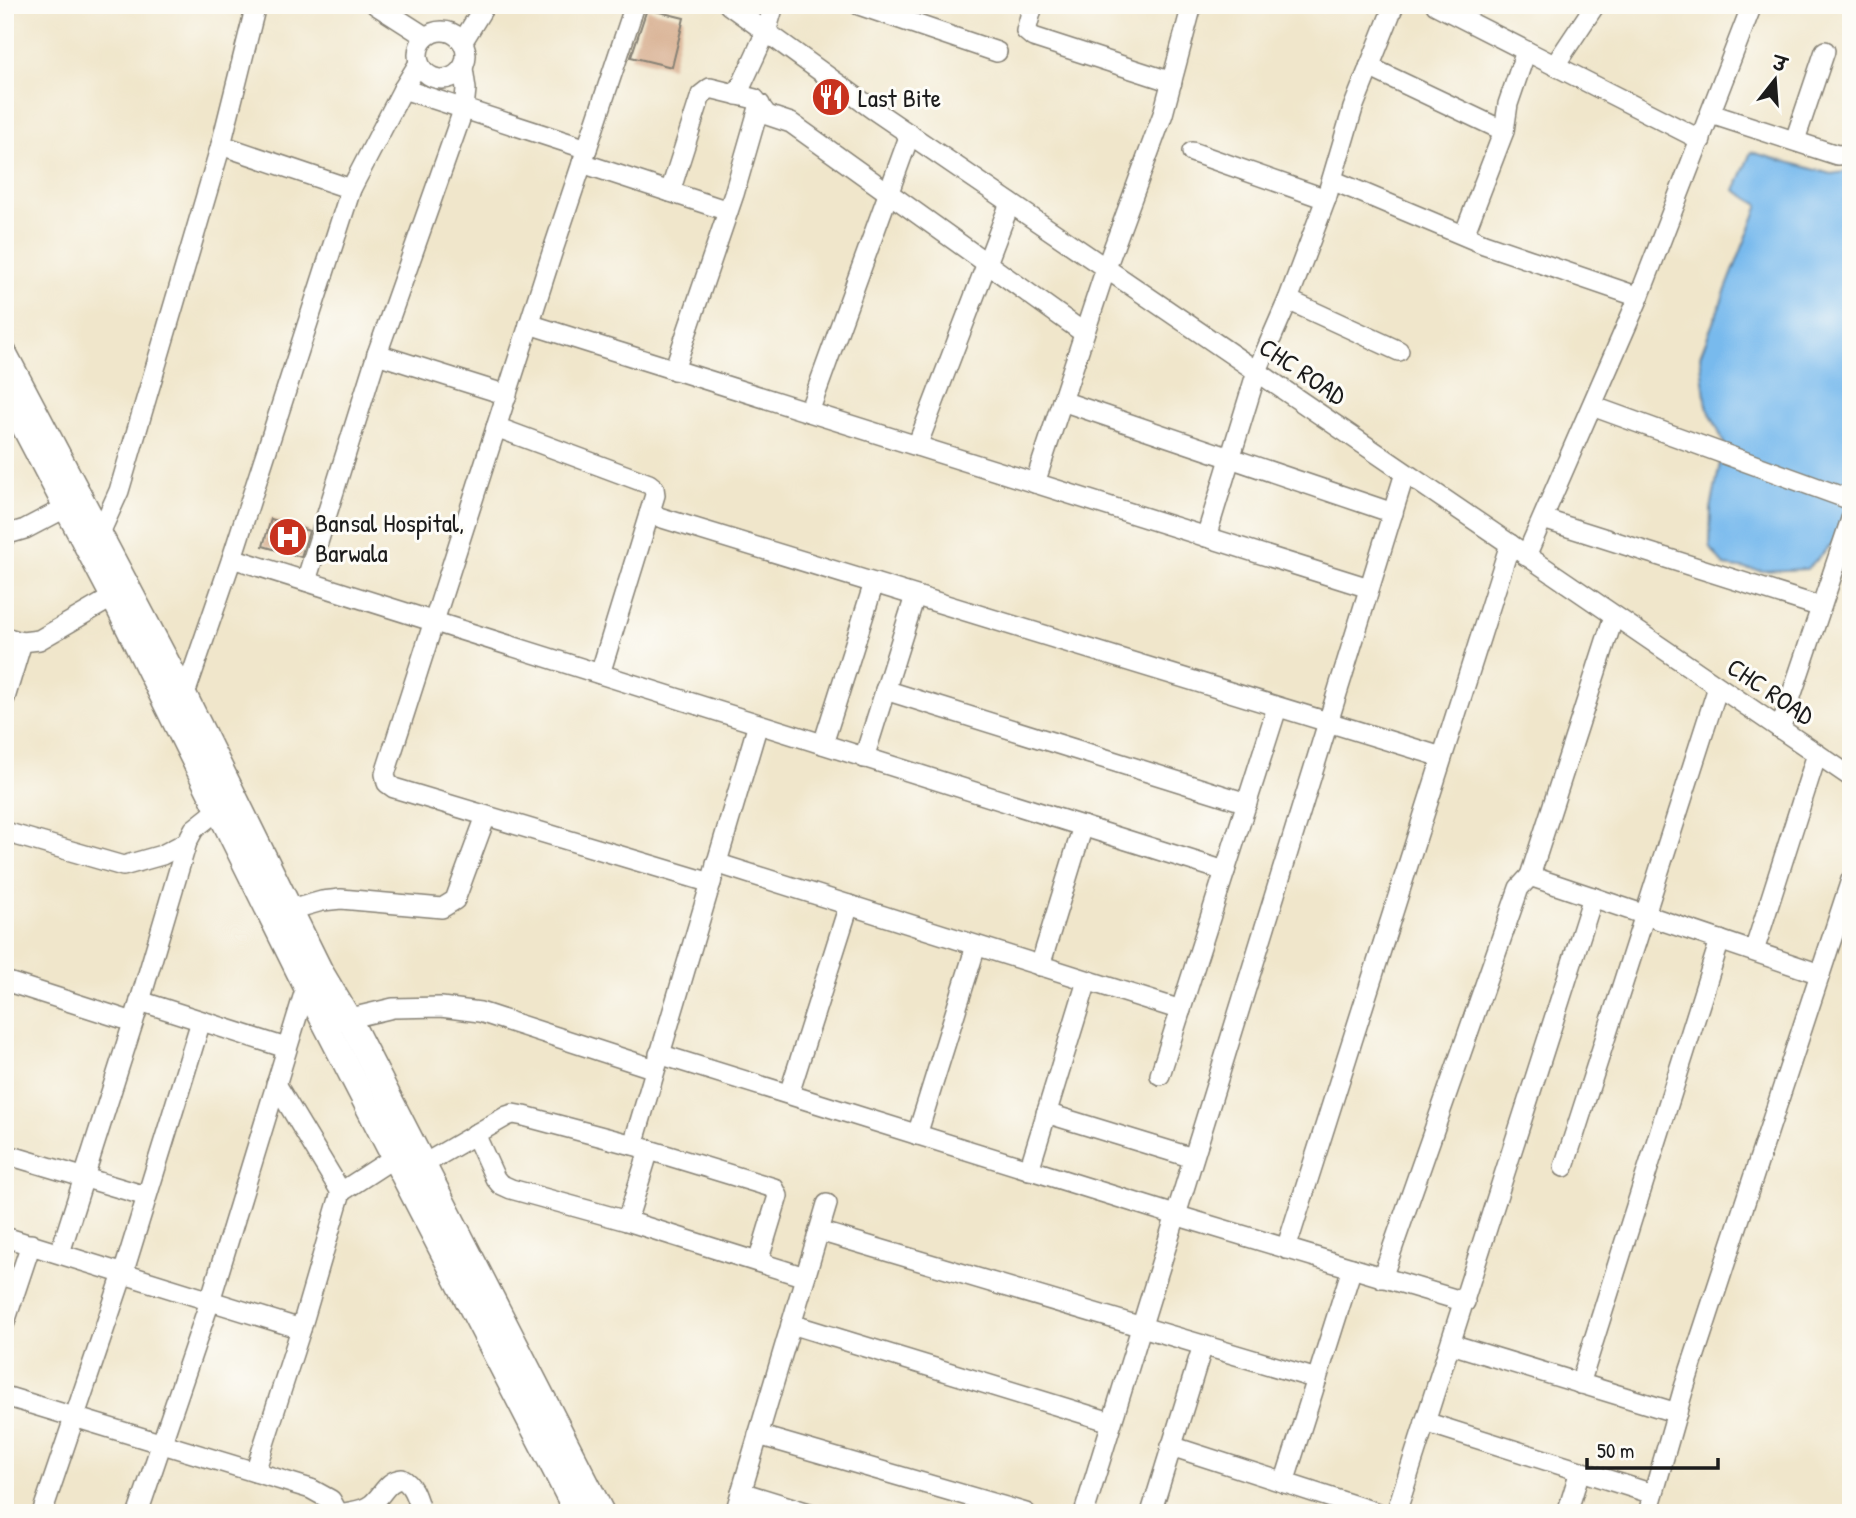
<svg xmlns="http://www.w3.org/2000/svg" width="1856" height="1518" font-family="'Patrick Hand','Playpen Sans Deva',sans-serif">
  <rect width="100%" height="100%" fill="#fdfcf7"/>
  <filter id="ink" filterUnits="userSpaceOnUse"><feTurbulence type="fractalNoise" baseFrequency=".0143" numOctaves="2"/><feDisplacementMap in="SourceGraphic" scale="14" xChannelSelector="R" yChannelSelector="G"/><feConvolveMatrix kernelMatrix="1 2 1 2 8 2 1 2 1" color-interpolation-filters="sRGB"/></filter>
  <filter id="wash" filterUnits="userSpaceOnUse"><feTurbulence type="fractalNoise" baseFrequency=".00686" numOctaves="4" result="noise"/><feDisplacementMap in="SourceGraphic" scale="28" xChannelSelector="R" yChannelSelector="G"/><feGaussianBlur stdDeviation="1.57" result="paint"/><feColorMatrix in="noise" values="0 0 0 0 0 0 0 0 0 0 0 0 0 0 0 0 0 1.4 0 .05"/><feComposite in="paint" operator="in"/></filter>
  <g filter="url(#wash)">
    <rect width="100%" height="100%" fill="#f0e6cb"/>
    <path fill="#78baed" stroke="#4a6b84" stroke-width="2" d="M1751,152L1831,174L1851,171V525L1807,569L1763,571L1724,566L1710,547L1711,509L1724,443L1706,404L1700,356L1759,205L1735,190Z"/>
    <g id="blocks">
      <g fill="#d7ad8e">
        <path d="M647,9L684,18L672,67L631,57Z"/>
        <path d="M271,519L309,531L301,557L263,546Z"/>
      </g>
    </g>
  </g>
  <g filter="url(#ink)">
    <use href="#blocks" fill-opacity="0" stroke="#868174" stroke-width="2"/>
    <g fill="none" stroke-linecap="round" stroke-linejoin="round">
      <g stroke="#868174" stroke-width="22">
        <g id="minor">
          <path d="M376,5L426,37"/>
          <path d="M635,5L552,253L385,774L387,783L394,788L711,883"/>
          <path d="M729,5L874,110L1851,777"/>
          <path d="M859,5L997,52"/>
          <path d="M1033,5L1026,31L1033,37L1172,82"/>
          <path d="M1436,5L1701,140"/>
          <circle cx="442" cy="55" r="24"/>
          <path d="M463,41L485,5"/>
          <path d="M1555,65L1595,5"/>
          <path d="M1369,67L1504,131"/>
          <path d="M403,89L587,149"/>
          <path d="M737,95L766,32L774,5"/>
          <path d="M1711,114L1837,155L1851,154"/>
          <path d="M1795,140L1825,51"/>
          <path d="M221,145L351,189"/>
          <path d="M1192,152L1326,199"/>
          <path d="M582,163L728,211"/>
          <path d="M1332,180L1484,244L1639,297"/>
          <path d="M670,192L701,95L710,88L755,99L767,115L791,123L1084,333"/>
          <path d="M1464,235L1504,131L1508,104L1526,51"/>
          <path d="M1288,300L1399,351"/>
          <path d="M529,324L1369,588"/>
          <path d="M377,354L507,395"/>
          <path d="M674,370L734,194L760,104"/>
          <path d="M1062,401L1393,513"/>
          <path d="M1592,406L1851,500"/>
          <path d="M809,412L910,134"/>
          <path d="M496,427L649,484L654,488L655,495L600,674"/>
          <path d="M917,446L1010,203"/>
          <path d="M1035,483L1106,268L1163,114L1192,5"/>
          <path d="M649,514L1442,757"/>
          <path d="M1543,519L1821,607"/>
          <path d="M100,533L119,491L221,145L256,5"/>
          <path d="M5,535L25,529L67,507"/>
          <path d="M1206,537L1257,371L1288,300L1326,199L1353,108L1394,5"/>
          <path d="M1526,556L1639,297L1752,5"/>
          <path d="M232,558L1225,871"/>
          <path d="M306,581L377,354L464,108L466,89L463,68"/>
          <path d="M5,637L22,642L39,640L113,597"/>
          <path d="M885,690L1247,803"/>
          <path d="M5,698L22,642"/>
          <path d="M182,703L232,558L351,189L403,89L419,63"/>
          <path d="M1780,729L1851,519"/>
          <path d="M823,744L874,583"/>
          <path d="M864,758L915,596"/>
          <path d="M5,832L123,866L162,855L187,842"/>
          <path d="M716,863L1181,1010"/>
          <path d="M1530,876L1614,616"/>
          <path d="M290,910L322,901L341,899L442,908L455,900L486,816"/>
          <path d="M1754,951L1817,754"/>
          <path d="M1040,966L1083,826"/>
          <path d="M5,981L133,1022"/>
          <path d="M140,1001L286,1048"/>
          <path d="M338,1021L393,1008L441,1007L480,1012L655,1069"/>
          <path d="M659,1054L1175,1215L1465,1302"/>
          <path d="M1160,1075L1277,708"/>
          <path d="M276,1084L341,1192"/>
          <path d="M789,1094L849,905"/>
          <path d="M1046,1113L1193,1158"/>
          <path d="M475,1134L495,1178L500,1184L511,1189L627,1221L805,1277"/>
          <path d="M917,1135L976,946"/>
          <path d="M633,1145L758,724"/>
          <path d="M5,1154L146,1196"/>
          <path d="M1564,1167L1718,687"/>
          <path d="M1029,1170L1087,981"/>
          <path d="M412,1171L507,1116L513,1114L524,1116L633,1145L774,1188L778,1196L758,1262"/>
          <path d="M627,1221L649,1150"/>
          <path d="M819,1231L1317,1379"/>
          <path d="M5,1237L301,1329"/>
          <path d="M1286,1249L1510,544"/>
          <path d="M60,1253L140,1001L187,842L194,829L218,810"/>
          <path d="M1382,1278L1519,888L1530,876L1820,974"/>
          <path d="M5,1322L31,1244"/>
          <path d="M791,1324L1111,1422"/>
          <path d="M1451,1344L1677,1413"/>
          <path d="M1580,1384L1720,940"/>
          <path d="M5,1396L311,1489L331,1500L338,1513"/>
          <path d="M1425,1422L1653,1494"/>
          <path d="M758,1435L1026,1513"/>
          <path d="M1171,1446L1378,1513"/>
          <path d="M255,1472L301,1329L341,1192L395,1157"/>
          <path d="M1284,1483L1352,1268"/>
          <path d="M741,1492L809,1513"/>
          <path d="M42,1513L123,1274L201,1021"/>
          <path d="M138,1513L210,1301L306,987"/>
          <path d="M344,1513C354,1511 364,1511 372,1504C383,1495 387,1480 402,1479C414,1485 417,1501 421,1513"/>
          <path d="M735,1513L827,1204"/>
          <path d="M1084,1513L1405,473"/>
          <path d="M1151,1513L1203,1345"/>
          <path d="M1396,1513L1593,897"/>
          <path d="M1567,1513L1580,1471"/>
          <path d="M1648,1513L1683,1391L1851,880"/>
        </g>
      </g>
      <g stroke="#868174" stroke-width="27">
        <g id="major">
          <path d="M5,354L185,696L321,972L349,1019L602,1513"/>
          <path d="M5,391L113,597L306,987L577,1513"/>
        </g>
      </g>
      <use href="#minor" stroke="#fff" stroke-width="19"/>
      <use href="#major" stroke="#fff" stroke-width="24"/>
    </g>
  </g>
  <defs>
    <g id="restaurant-disc" transform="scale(2.0125)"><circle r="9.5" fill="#c8321e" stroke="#fdfcf7"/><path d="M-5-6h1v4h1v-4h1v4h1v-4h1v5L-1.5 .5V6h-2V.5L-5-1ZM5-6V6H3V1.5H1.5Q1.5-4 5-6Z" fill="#fff"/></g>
    <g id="hospital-disc" transform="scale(2.0125)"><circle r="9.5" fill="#c8321e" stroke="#fdfcf7"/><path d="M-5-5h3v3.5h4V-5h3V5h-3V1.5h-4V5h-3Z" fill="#fff"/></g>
  </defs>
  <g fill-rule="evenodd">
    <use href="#restaurant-disc" x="831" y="97"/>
    <use href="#hospital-disc" x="288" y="537"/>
  </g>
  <g text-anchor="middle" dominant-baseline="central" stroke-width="6" stroke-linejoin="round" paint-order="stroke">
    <g font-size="26" fill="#1c1c1c" stroke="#fdfcf7" text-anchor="start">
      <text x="858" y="97">Last Bite</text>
      <text x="315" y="522">Bansal Hospital,<tspan x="315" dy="30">Barwala</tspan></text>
    </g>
    <g font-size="26" fill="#1c1c1c" stroke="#fdfcf7">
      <text transform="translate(1303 371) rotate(34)">CHC ROAD</text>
      <text transform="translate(1771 691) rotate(34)">CHC ROAD</text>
    </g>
  </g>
  <rect width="1856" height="1518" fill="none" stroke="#fdfcf7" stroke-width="28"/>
  <g transform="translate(1775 80) rotate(17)" stroke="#fdfcf7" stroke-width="5" paint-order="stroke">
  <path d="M0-5L12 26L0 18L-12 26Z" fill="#1c1c1c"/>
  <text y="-10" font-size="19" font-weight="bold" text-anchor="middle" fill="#1c1c1c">उ</text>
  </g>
  <path d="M1587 1458v10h131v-10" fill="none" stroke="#1c1c1c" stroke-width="3.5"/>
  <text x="1597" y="1458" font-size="21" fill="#1c1c1c" stroke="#fdfcf7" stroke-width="5" paint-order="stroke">50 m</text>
</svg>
